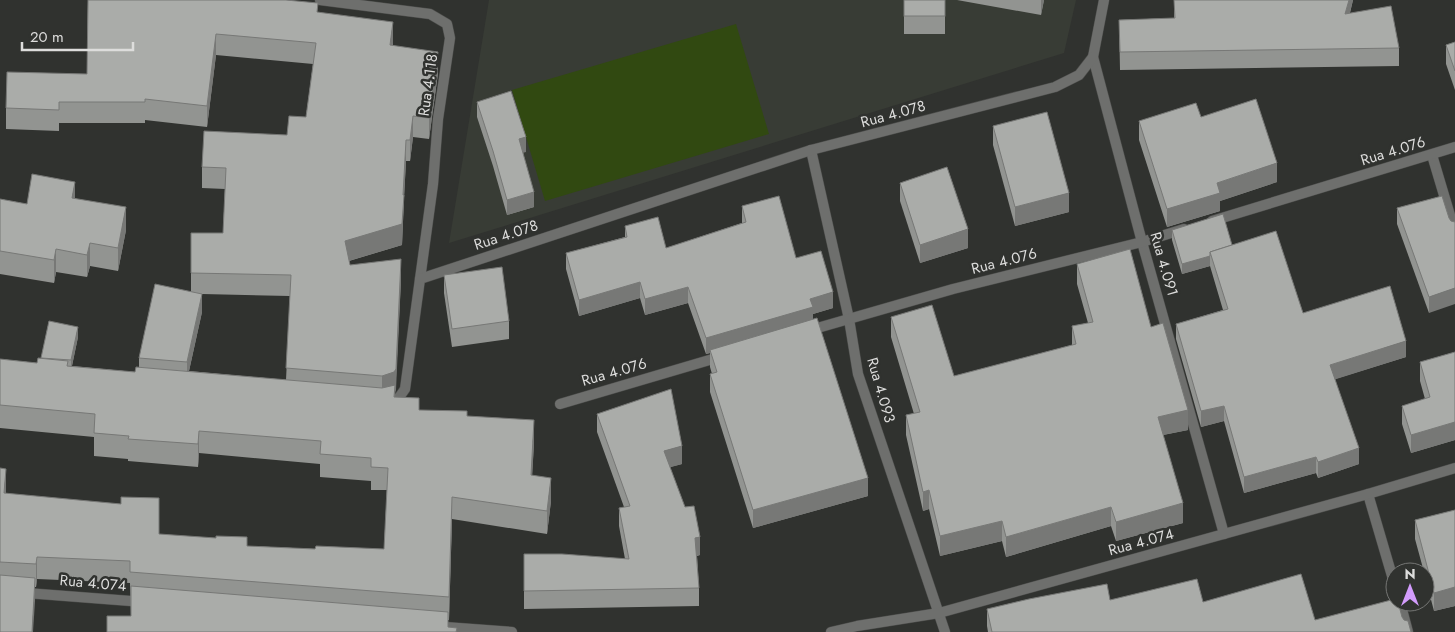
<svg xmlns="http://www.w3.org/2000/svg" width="1455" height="632" font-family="Jost,sans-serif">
  <rect width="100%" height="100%" fill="#30322f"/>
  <path fill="#383c35" d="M489,0H1076L1064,53L449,243Z"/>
  <path fill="#314911" d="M736,24L769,134L545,201L512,90Z"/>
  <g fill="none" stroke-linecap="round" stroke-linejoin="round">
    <g stroke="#4c4d4b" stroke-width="11">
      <g id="minor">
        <path d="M320,0L430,14L447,24L450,38L438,119L433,184L420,279"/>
        <path d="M1104,0L1093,57L1142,242L1224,534"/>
        <path d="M811,150L849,319L858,374L945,632"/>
        <path d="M1432,155L1455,232"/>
        <path d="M1212,221L1455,147"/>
        <path d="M807,331L953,289L1142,242L1184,229"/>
        <path d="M388,402L398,399L405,389L420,279L811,150L1055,87L1079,75L1093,57"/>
        <path d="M560,404L723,356"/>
        <path d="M1368,494L1395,586"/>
        <path d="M0,591L144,602"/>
        <path d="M1400,602L1408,632"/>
        <path d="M445,627L512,632"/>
        <path d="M831,632L857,626L939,613L1368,494L1455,468"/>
      </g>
    </g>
    <use href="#minor" stroke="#6e6f6d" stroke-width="10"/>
  </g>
  <g fill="#929491" fill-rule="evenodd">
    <path d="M88,0L318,12L393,43V45L438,73L429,139L413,137L410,161H406L404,198L402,245L349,261L350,265L401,280L395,397L419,410L467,416L534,443L532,475L551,501L547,534L452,519L449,620L131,616L130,583L37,579L36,587H35V601L0,632V468L6,493L159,534L247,546L315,549H384L387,490H371V481L320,477V464L199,453L198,467L128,461V459L94,456V437L0,428V359L37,363L41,359L49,321L78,337L72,366L135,372L139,367V358L191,291V233H223L225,189L202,188V167L287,135L306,117L313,64L216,55L207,127L145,120V123H59V131L6,129V108L87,74ZM202,294L290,296L286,380L189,371L202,312Z"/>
    <rect x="904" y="0" width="41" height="34"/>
    <path d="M957,0H1044L1041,15Z"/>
    <path d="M1174,0H1353L1350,13L1399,48V66L1120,70L1119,20L1174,18Z"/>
    <path d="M1455,42V90L1446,64V45Z"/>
    <path d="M477,102L526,152H523L534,207L507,215L493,166L477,117Z"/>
    <path d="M1201,117L1277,182L1220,201V211L1167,227L1139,140V121Z"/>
    <path d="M993,126L1069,212L1015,226L993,145Z"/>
    <path d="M900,183L968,248L920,263L900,201Z"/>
    <path d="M1442,196L1429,313L1397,224V208Z"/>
    <path d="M75,198L126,230L118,271L90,266L87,277L56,272L54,283L0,274V199L27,204Z"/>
    <path d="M742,206L796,258L833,308L813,314V320L868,496L753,528L710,392V374H712L710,367V353L706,354L688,303L645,315L640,298L579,316L566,269V253L625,237V226L666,248L742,223Z"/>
    <path d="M1172,230L1232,245L1303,313L1406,357L1335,379L1359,464L1318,478L1316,473L1244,493L1224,421L1201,427L1176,339V324L1223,310L1210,266L1182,274L1172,240Z"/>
    <path d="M1077,264L1151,327L1188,430L1163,435L1183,523L1116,541L1111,526L1006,557L1002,541L940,556L929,509L923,511L906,435V415L914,414L891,337V317L954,376L1072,345V326L1088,323L1077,284Z"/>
    <path d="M444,275L509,321V339L452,347L444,293Z"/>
    <path d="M1455,352V440L1411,453L1402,424V406L1425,399L1420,381V362Z"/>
    <path d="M597,414L682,464L670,467L700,555L697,556L699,588V606L524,609V554L625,559L619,526V508L624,507L597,432Z"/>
    <path d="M1455,510V606L1434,611L1425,577V572H1424L1415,539V520Z"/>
    <path d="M1110,600L1203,602L1315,620L1402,617L1411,632H988L987,626V609Z"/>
  </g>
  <g fill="#777876">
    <path d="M1041,0H1044L1041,15Z"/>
    <path d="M1349,0H1353L1345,32V14Z"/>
    <path d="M393,22V43L390,66V45Z"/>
    <path d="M216,34V55L207,127V106Z"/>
    <path d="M438,52V73L429,139V118Z"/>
    <path d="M413,116V137L410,161V140Z"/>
    <path d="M526,137V152L519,154V139Z"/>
    <path d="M406,140V161L404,198L402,245L345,262V241L403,195Z"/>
    <path d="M1277,163V182L1220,201V211L1167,227V209L1217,183Z"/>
    <path d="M75,182V205L72,198Z"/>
    <path d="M534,192V207L507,215V200Z"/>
    <path d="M1069,193V212L1015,226V207Z"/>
    <path d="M126,207V230L118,271V248Z"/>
    <path d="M968,229V248L920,263V245Z"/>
    <path d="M90,243V266L87,277V255Z"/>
    <path d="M56,249V272L54,283V260Z"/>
    <path d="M1210,256V266L1182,274V264Z"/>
    <path d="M401,259V280L396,390L395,392V407L382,397V376Z"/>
    <path d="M640,282V298L579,316V300Z"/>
    <path d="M688,287V303L645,315V299Z"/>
    <path d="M1455,288V304L1429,313V297Z"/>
    <path d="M833,292V308L813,314V323L710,350V353L706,354V338L810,299Z"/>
    <path d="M202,294V312L187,380V362Z"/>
    <path d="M78,327V337L71,370V360Z"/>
    <path d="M1406,341V357L1330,381V365Z"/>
    <path d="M1224,406V421L1201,427V411Z"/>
    <path d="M1188,410V430L1158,436V417Z"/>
    <path d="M534,420V443L531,498V475Z"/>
    <path d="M1455,422V440L1411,453V435Z"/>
    <path d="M199,431V453L198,467V444Z"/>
    <path d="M682,446V464L664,469V451Z"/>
    <path d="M1359,448V464L1318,478V462Z"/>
    <path d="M1316,457V473L1244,493V477Z"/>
    <path d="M6,469V492L4,515V493Z"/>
    <path d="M551,478V501L547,534V511Z"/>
    <path d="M868,478V496L753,528V510Z"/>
    <path d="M929,490V509L923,511V492Z"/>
    <path d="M452,497V519L449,620V597Z"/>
    <path d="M1183,503V523L1116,541V522Z"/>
    <path d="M1111,507V526L1006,557V537Z"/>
    <path d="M1002,521V541L940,556V536Z"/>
    <path d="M700,537V555L695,556V538Z"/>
    <path d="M37,557V579L36,587V564Z"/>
    <path d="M35,578V601L33,632H32Z"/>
    <path d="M1455,587V606L1434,611V593Z"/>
  </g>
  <g fill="#aaaca9" stroke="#777876">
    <path d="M88,0H286L318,3L317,12L393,22L390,45L438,52L429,118L413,116L410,140H406L403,195H404L402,224L345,241L350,265L401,259L396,369L394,372L382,376L286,368L291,275L191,273V233H223L226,168L202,167L204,131L287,135L289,116L306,117L316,43L216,34L207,106L145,99V102H59V110L6,108L7,72L87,74Z"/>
    <rect x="904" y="0" width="41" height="16"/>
    <path d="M1174,0H1349L1345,14L1391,6L1399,48L1120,52L1119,20L1175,18Z"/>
    <path d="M1455,42V71L1446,45Z"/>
    <path d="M511,91L526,137L519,139L534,192L507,200L493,151L477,102Z"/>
    <path d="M1256,99L1277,163L1217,183L1220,193L1167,209L1139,121L1196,103L1201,117Z"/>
    <path d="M1047,112L1069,193L1015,207L993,126Z"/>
    <path d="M947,167L968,229L920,245L900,183Z"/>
    <path d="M32,174L75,182L72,198L126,207L118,248L90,243L87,255L56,249L54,260L0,251V199L27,204Z"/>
    <path d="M779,196L796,258L821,251L833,292L810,299L813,307L706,338L688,287L645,299L640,282L579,300L566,253L627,237L625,226L658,217L666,248L746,222L742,206Z"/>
    <path d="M1442,196L1449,218L1451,221L1455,222V288L1429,297L1397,208Z"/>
    <path d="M1223,214L1232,245L1210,252V256L1182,264L1172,230Z"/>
    <path d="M1276,231L1303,313L1390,286L1406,341L1330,365L1359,448L1318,462L1316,457L1244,477L1224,406L1201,411L1176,324L1228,309L1210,252Z"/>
    <path d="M1130,249L1151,327L1163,323L1188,410L1158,417L1183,503L1116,522L1111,507L1006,537L1002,521L940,536L929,490L923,492L906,415L920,412L891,317L932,305L954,376L1076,344L1072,326L1093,322L1077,264Z"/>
    <path d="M502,267L509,321L452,329L444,275Z"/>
    <path d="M155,284L202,294L187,362L139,358Z"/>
    <path d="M817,318L868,478L753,510L710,374L717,372L710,350Z"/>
    <path d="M49,321L78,327L71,360L41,358Z"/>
    <path d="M1455,352V422L1411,435L1402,406L1430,397L1420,362Z"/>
    <path d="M38,358L68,361L67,366L135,372L136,367L382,388L395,385L394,397L419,398V410L467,411V416L534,420L531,475L551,478L547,511L452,497L449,597L130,572V561L37,557L36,564L0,562V468L6,469L4,493L121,504V497L159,498V534L216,538V536L247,537V546L315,549L316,546L384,549L388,468L371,467V458L320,454L321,441L199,431L198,444L128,439L129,436L94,433L95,414L0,405V359L37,363Z"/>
    <path d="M671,389L682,446L664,451L685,507L694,506L700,537L695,538L699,588L524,591V554H562L629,559L619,508L630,506L597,414Z"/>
    <path d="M1455,510V587L1434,593L1415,520Z"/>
    <path d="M1301,574L1315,620L1395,599V602H1398L1402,617L1404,620L1408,621L1411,632H992L987,609L1029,599L1107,584L1110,600L1197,579L1203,602Z"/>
    <path d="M0,575L35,578L32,632H0Z"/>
    <path d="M131,586L448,612V627L457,628L456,632H107V616H131Z"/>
  </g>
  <g text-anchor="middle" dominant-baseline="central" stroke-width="5" stroke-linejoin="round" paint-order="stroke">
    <g font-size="15" fill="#dddddc" stroke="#30322f">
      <text transform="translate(428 85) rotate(-82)">Rua 4.118</text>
      <text transform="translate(893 114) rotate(-15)">Rua 4.078</text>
      <text transform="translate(1393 151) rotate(-17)">Rua 4.076</text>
      <text transform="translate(506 235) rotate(-18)">Rua 4.078</text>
      <text transform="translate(1004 261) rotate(-14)">Rua 4.076</text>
      <text transform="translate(1164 264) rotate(74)">Rua 4.091</text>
      <text transform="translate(614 372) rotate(-16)">Rua 4.076</text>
      <text transform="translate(881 390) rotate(74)">Rua 4.093</text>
      <text transform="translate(1141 542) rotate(-15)">Rua 4.074</text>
      <text transform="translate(93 583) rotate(5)">Rua 4.074</text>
    </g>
  </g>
  <g transform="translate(1410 587)"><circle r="24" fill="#30322f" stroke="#757674"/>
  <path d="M0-4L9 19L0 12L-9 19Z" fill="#d39cfc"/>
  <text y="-8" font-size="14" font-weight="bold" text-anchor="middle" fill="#dddddc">N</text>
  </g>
  <path d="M22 42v8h111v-8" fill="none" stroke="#dddddc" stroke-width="2.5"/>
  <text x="30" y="42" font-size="15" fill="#dddddc" stroke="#30322f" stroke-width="4" paint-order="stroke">20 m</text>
</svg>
